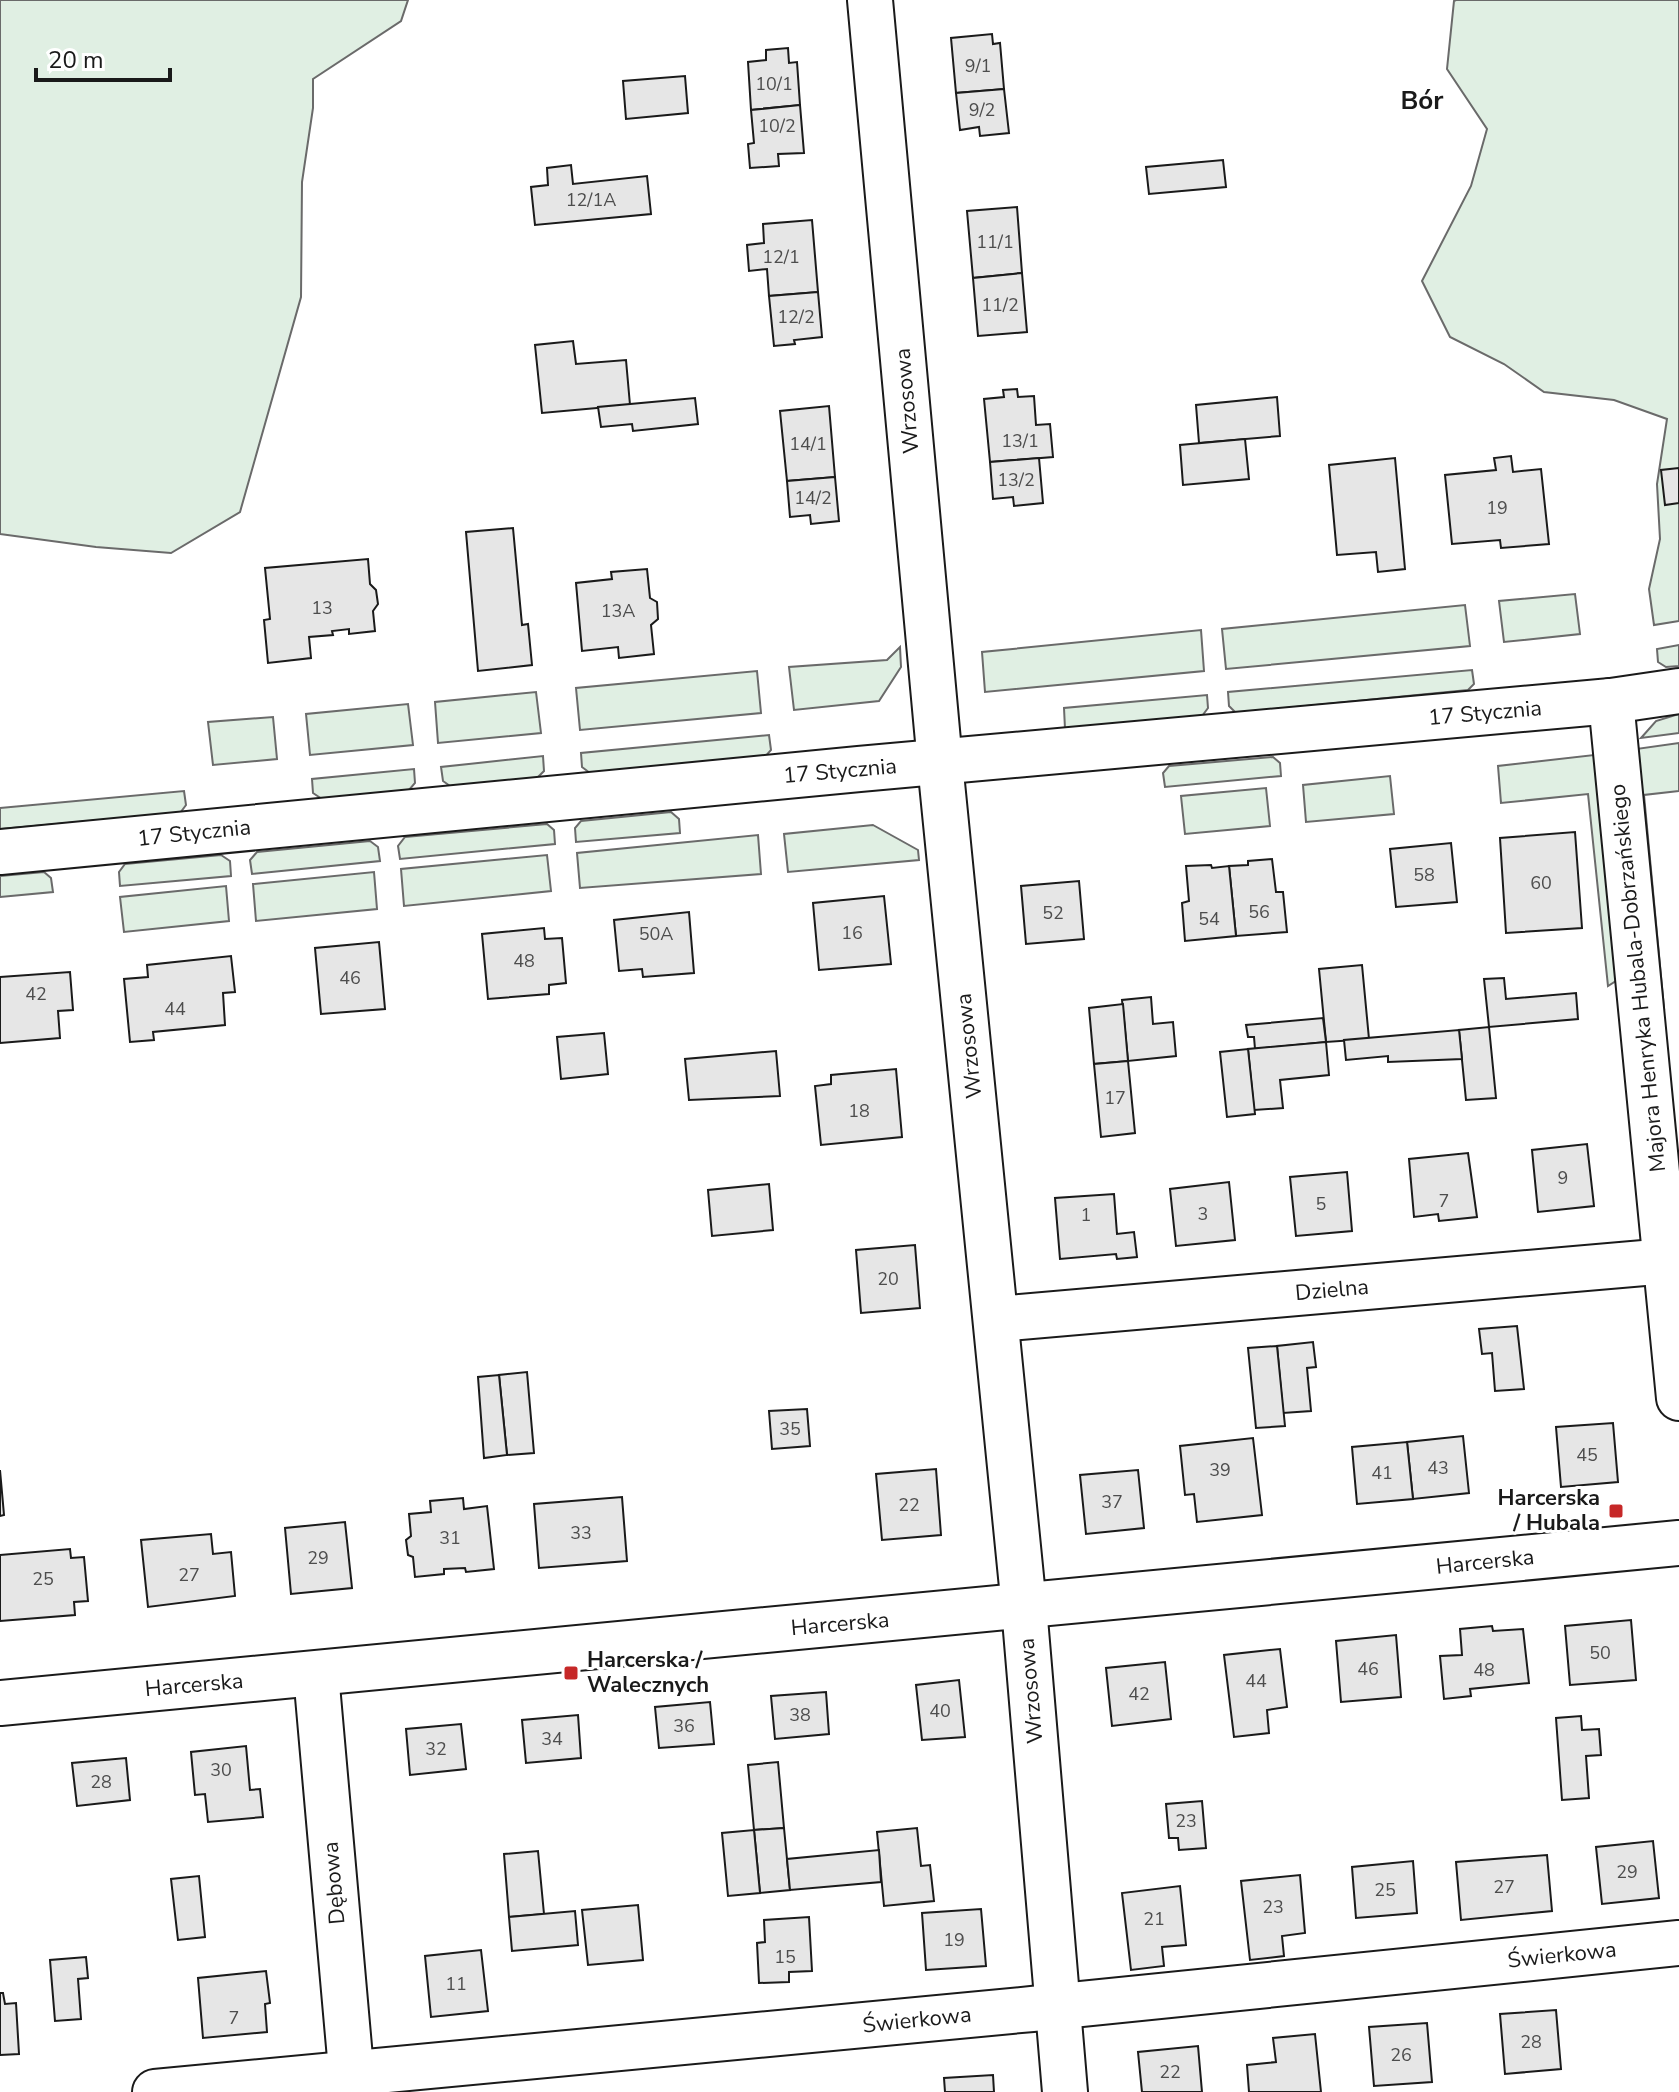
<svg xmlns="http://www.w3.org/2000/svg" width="1679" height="2092" font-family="'Nunito Sans',sans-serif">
  <rect width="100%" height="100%" fill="#fff"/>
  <g fill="#e0efe3" stroke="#6a6a6a" stroke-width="2">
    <path d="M0,0H408L401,21L313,79V108L302,182L301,297L240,512L171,553L96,547L0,534Z"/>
    <path d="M1456,0H1679V621L1654,625L1649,589L1660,539L1657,484L1667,419L1614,400L1544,392L1504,364L1450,337L1422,281L1471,186L1487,129L1447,69L1454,1Z"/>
    <path d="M1575,594L1580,634L1504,642L1499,601Z"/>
    <path d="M1465,605L1470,646L1226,669L1222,629Z"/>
    <path d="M1201,630L1204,671L985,692L982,652Z"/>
    <path d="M1679,645V666L1666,667L1658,662L1657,649Z"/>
    <path d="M900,647L901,667L879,701L794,710L789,667L887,660Z"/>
    <path d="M1472,670L1474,684L1468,690L1236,713L1229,706L1228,692Z"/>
    <path d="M757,671L761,713L580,730L576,688Z"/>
    <path d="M536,692L541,733L438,743L435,702Z"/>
    <path d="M1207,695L1208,708L1202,716L1065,729L1064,708Z"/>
    <path d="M408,704L413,745L310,755L306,714Z"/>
    <path d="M1679,714V733L1641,738L1656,721Z"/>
    <path d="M273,717L277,759L213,765L208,722Z"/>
    <path d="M769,735L771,750L764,758L590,773L582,767L581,753Z"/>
    <path d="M1679,743V791L1644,795L1664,1008L1656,1002L1636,749Z"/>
    <path d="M1594,755L1603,792L1619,979L1608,986L1588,794L1501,803L1498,766Z"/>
    <path d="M543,756L544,771L536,779L450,786L443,781L441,767Z"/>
    <path d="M1273,757L1280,763L1281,776L1165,787L1163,773L1169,766Z"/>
    <path d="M414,769L415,783L409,790L322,799L313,793L312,779Z"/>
    <path d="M1390,776L1394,814L1306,822L1303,785Z"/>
    <path d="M1266,788L1270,826L1185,834L1181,796Z"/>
    <path d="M184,791L186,805L180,813L0,829V808Z"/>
    <path d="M671,812L679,819L680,833L576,842L575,828L581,821Z"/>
    <path d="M547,824L554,830L555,844L400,859L398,846L405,837Z"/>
    <path d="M873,825L918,850L919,860L788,872L784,834Z"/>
    <path d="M758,835L761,874L580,888L577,853Z"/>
    <path d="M370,841L378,847L380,861L252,874L250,860L257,852Z"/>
    <path d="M221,855L230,861L231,876L120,886L119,872L125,864Z"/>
    <path d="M547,855L551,891L404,906L401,869Z"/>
    <path d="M44,872L51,878L53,892L0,897V876Z"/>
    <path d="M374,872L377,909L256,921L253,884Z"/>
    <path d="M226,886L229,921L124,932L120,897Z"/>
  </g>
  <g fill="#e6e6e6" stroke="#1a1a1a" stroke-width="2">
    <path d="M992,34L993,44L1000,43L1004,89L956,93L951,38Z"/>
    <path d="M788,48L789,63L797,62L800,105L751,110L748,62L766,60V50Z"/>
    <path d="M685,76L688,113L626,119L623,81Z"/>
    <path d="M1004,89L1009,133L980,136L979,127L960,130L956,93Z"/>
    <path d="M800,105L804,153L778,154L779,166L750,168L748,144L754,143L751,110Z"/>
    <path d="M1223,160L1226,187L1149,194L1146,167Z"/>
    <path d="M571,165L573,184L647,176L651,214L535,225L531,187L548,185L547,168Z"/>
    <path d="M1017,207L1022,273L973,278L967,211Z"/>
    <path d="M812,220L818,292L769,296L767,269L749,271L747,245L764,243L763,224Z"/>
    <path d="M1022,273L1027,332L978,336L973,278Z"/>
    <path d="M818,292L822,337L794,340L795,344L774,346L769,296Z"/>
    <path d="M573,341L576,364L626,360L630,405L542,413L535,345Z"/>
    <path d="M1017,389L1018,397L1034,396L1036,425L1050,424L1053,457L990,462L984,399L1004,397L1003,390Z"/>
    <path d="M1277,397L1280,436L1199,443L1196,405Z"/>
    <path d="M695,398L698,424L633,431L632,424L601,427L598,407Z"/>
    <path d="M829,406L835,477L787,481L780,411Z"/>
    <path d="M1245,439L1249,479L1183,485L1180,445Z"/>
    <path d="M1511,456L1513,472L1541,469L1549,544L1501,548L1500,540L1452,544L1445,475L1496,470L1494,458Z"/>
    <path d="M1039,458L1043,503L1014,506L1013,497L993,499L990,462Z"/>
    <path d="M1395,458L1405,569L1378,572L1376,552L1337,555L1329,465Z"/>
    <path d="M1679,468V503L1665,505L1661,470Z"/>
    <path d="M835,477L839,521L811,524L810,515L790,517L787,481Z"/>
    <path d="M513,528L522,625L528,624L532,665L478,671L466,532Z"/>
    <path d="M368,559L370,584L376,590L378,604L373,611L375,631L349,634V629L332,631L333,635L309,637L311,658L268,663L264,620L270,619L265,568Z"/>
    <path d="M647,569L650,598L657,602L658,619L651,625L654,654L619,658L618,647L582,651L576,583L612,579L611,572Z"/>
    <path d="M1575,832L1582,928L1506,933L1500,838Z"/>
    <path d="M1451,843L1457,902L1396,907L1390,849Z"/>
    <path d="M1272,859L1276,892H1283L1287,932L1236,936L1229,866L1248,865V861Z"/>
    <path d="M1211,865L1212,868L1229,866L1236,936L1185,941L1182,903L1189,901L1186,866Z"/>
    <path d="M1079,881L1084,939L1026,944L1021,886Z"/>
    <path d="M884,896L891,964L819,970L813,903Z"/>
    <path d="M689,912L694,973L643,977L642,969L619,971L614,920Z"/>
    <path d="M544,928L545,939L562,938L566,983L549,985V994L488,999L482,934Z"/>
    <path d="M379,942L385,1009L321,1014L315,948Z"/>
    <path d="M231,956L235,992L223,993L225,1025L153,1032L154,1040L130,1042L124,979L148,977L147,965Z"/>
    <path d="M1362,965L1369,1039L1326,1042L1319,969Z"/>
    <path d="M70,972L73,1010L58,1011L60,1038L0,1043V977Z"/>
    <path d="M1504,978L1506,999L1576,993L1578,1019L1489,1027L1484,979Z"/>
    <path d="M1151,997L1153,1024L1173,1022L1176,1056L1128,1061L1122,1000Z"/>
    <path d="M1123,1004L1128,1061L1094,1064L1089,1008Z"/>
    <path d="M1323,1018L1326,1042L1255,1049L1254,1037H1248L1246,1025Z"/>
    <path d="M1489,1027L1496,1098L1466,1100L1459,1030Z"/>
    <path d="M1459,1030L1462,1059L1388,1062V1056L1346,1060L1344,1040Z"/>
    <path d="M604,1033L608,1074L561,1079L557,1037Z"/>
    <path d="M1326,1042L1329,1075L1280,1080L1283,1108L1254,1110L1248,1049Z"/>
    <path d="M1248,1049L1255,1114L1227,1117L1220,1052Z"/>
    <path d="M776,1051L780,1096L689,1100L685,1059Z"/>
    <path d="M1128,1061L1135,1133L1101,1137L1094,1064Z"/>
    <path d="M896,1069L902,1137L821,1145L815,1086L831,1084V1075Z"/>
    <path d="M1587,1144L1594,1206L1538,1212L1532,1150Z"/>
    <path d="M1468,1153L1477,1217L1439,1221L1438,1214L1414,1217L1409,1159Z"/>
    <path d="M1347,1172L1352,1231L1296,1236L1290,1177Z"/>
    <path d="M1229,1182L1235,1240L1176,1246L1170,1189Z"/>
    <path d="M769,1184L773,1230L712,1236L708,1190Z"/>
    <path d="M1114,1194L1117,1234L1134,1232L1137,1257L1117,1259L1116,1254L1060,1259L1055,1198Z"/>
    <path d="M915,1245L920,1308L861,1313L856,1250Z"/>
    <path d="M1517,1326L1524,1389L1495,1391L1492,1353L1482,1354L1479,1329Z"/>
    <path d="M1313,1342L1316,1367L1307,1368L1311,1411L1283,1413L1277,1346Z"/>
    <path d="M1277,1346L1285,1426L1256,1428L1248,1348Z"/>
    <path d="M527,1372L534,1453L507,1455L499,1375Z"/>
    <path d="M499,1375L507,1455L484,1458L478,1377Z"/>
    <path d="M807,1409L810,1446L772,1449L769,1411Z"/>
    <path d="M1613,1423L1618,1482L1561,1487L1556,1427Z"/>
    <path d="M1463,1436L1469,1493L1413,1499L1407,1442Z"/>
    <path d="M1253,1438L1262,1515L1197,1522L1194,1494L1185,1495L1180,1446Z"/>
    <path d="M1407,1442L1413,1499L1357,1504L1352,1447Z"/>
    <path d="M936,1469L941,1535L882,1540L876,1474Z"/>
    <path d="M0,1470L4,1515L0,1516Z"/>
    <path d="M1138,1470L1144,1528L1086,1534L1080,1475Z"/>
    <path d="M622,1497L627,1561L539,1568L534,1504Z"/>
    <path d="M463,1498L464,1509L487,1506L494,1569L466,1572L465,1568L444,1569V1574L415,1577L413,1557L408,1555L406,1540L411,1536L409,1514L431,1512L430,1501Z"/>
    <path d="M345,1522L352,1588L291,1594L285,1528Z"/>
    <path d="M211,1534L213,1554L231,1552L235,1596L148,1607L141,1540Z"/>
    <path d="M70,1549L71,1558L84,1557L88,1601L74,1602L75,1615L0,1621V1555Z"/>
    <path d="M1631,1620L1636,1680L1570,1685L1565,1626Z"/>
    <path d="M1492,1626L1493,1631L1523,1629L1529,1683L1470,1689L1471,1696L1444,1699L1440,1656L1462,1655L1460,1629Z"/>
    <path d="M1396,1635L1401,1697L1341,1702L1336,1641Z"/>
    <path d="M1280,1649L1287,1707L1267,1710L1269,1733L1234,1737L1224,1655Z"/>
    <path d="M1165,1662L1171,1719L1112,1726L1106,1668Z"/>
    <path d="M959,1680L965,1737L922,1740L916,1685Z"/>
    <path d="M826,1692L829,1734L775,1739L771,1696Z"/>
    <path d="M710,1702L714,1744L659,1748L655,1707Z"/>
    <path d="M578,1715L581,1758L526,1763L522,1720Z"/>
    <path d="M1581,1716L1582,1730L1599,1729L1601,1755L1586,1756L1589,1798L1562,1800L1556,1718Z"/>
    <path d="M461,1724L466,1769L410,1775L406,1729Z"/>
    <path d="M246,1746L250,1790L260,1789L263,1817L208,1822L205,1794L195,1795L191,1752Z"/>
    <path d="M126,1758L130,1800L77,1806L72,1763Z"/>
    <path d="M778,1762L784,1828L754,1830L748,1765Z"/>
    <path d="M1202,1801L1206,1848L1179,1850L1178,1838H1169L1166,1804Z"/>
    <path d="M784,1828L790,1890L760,1893L754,1830Z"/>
    <path d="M917,1828L921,1866L930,1865L934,1901L884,1906L877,1832Z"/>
    <path d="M754,1830L760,1893L728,1896L722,1833Z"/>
    <path d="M1653,1841L1659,1898L1602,1904L1596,1847Z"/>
    <path d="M879,1850L881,1882L790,1890L787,1859Z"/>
    <path d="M538,1851L544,1914L509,1917L504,1854Z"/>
    <path d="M1547,1855L1552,1911L1461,1920L1456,1862Z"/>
    <path d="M1413,1861L1417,1913L1356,1918L1352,1867Z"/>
    <path d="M1300,1875L1305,1933L1282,1936L1284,1956L1250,1960L1241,1881Z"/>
    <path d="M199,1876L205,1937L178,1940L171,1879Z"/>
    <path d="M1180,1886L1186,1945L1162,1947L1164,1966L1131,1970L1122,1893Z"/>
    <path d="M638,1905L643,1960L588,1965L582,1910Z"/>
    <path d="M981,1909L986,1966L926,1970L922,1913Z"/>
    <path d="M575,1911L578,1945L512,1951L509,1917Z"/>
    <path d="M809,1917L812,1971L789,1972V1982L759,1983L757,1943L765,1942L764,1920Z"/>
    <path d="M481,1950L488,2011L431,2017L425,1956Z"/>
    <path d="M86,1957L88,1978L78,1979L81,2019L55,2021L50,1960Z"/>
    <path d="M266,1971L270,2003L265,2004L267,2032L203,2038L198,1978Z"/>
    <path d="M0,1993H3L5,2004L16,2003L19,2054L0,2055Z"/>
    <path d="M1556,2010L1561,2069L1505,2074L1500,2014Z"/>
    <path d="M1427,2023L1432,2082L1374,2086L1369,2027Z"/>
    <path d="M1315,2034L1321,2092H1249L1247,2065L1276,2062L1273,2038Z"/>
    <path d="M1198,2046L1202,2092H1142L1138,2052Z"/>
    <path d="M993,2075L994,2092H945L944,2078Z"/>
  </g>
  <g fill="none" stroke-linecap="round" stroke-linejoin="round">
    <g stroke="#1a1a1a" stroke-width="48">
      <g id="minor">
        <path d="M870,0L940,763L1024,1607L1065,2092"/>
        <path d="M1611,701L1679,1398"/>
        <path d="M0,852L859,769L1611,701L1679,691"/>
        <path d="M997,1319L1667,1261"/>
        <path d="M316,1674L353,2092"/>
        <path d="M0,1703L1679,1543"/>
        <path d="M155,2092L1032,2009L1679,1943"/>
      </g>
    </g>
    <use href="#minor" stroke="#fff" stroke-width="44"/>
  </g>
  <g fill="#c62828" stroke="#fff" stroke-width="3">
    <rect x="1608" y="1503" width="16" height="16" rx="4"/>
    <rect x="563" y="1665" width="16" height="16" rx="4"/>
  </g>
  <g text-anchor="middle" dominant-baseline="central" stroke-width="6" stroke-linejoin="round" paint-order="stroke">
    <g font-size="18" fill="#4d4d4d">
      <text x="978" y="66">9/1</text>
      <text x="774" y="84">10/1</text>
      <text x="982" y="110">9/2</text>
      <text x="777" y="126">10/2</text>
      <text x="591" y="200">12/1A</text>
      <text x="995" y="242">11/1</text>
      <text x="781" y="257">12/1</text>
      <text x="1000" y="305">11/2</text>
      <text x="796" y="317">12/2</text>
      <text x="1020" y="441">13/1</text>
      <text x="808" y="444">14/1</text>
      <text x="1016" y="480">13/2</text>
      <text x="813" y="498">14/2</text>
      <text x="1497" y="508">19</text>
      <text x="322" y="608">13</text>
      <text x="618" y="611">13A</text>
      <text x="1424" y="875">58</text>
      <text x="1541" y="883">60</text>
      <text x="1259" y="912">56</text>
      <text x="1053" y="913">52</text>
      <text x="1209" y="919">54</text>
      <text x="852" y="933">16</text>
      <text x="656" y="934">50A</text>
      <text x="524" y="961">48</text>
      <text x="350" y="978">46</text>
      <text x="36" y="994">42</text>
      <text x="175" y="1009">44</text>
      <text x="1115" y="1098">17</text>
      <text x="859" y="1111">18</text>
      <text x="1563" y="1178">9</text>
      <text x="1444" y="1201">7</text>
      <text x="1321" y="1204">5</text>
      <text x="1203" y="1214">3</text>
      <text x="1086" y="1215">1</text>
      <text x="888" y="1279">20</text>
      <text x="790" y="1429">35</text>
      <text x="1587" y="1455">45</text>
      <text x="1438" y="1468">43</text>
      <text x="1220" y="1470">39</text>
      <text x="1382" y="1473">41</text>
      <text x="1112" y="1502">37</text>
      <text x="909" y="1505">22</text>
      <text x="581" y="1533">33</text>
      <text x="450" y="1538">31</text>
      <text x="318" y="1558">29</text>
      <text x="189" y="1575">27</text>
      <text x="43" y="1579">25</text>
      <text x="1600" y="1653">50</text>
      <text x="1368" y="1669">46</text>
      <text x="1484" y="1670">48</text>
      <text x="1256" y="1681">44</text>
      <text x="1139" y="1694">42</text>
      <text x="940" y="1711">40</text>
      <text x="800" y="1715">38</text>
      <text x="684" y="1726">36</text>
      <text x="552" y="1739">34</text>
      <text x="436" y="1749">32</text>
      <text x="221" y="1770">30</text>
      <text x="101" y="1782">28</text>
      <text x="1186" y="1821">23</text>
      <text x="1627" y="1872">29</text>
      <text x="1504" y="1887">27</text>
      <text x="1385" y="1890">25</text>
      <text x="1273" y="1907">23</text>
      <text x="1154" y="1919">21</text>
      <text x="954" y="1940">19</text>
      <text x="785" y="1957">15</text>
      <text x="456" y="1984">11</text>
      <text x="234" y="2018">7</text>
      <text x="1531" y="2042">28</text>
      <text x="1401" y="2055">26</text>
      <text x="1170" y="2072">22</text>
    </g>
    <g font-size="22" fill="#1a1a1a" stroke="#fff">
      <text transform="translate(907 401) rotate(-95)">Wrzosowa</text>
      <text transform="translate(1485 713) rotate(-5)">17 Stycznia</text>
      <text transform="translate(840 771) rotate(-5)">17 Stycznia</text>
      <text transform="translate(194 833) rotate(-6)">17 Stycznia</text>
      <text transform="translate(1638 978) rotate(-96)">Majora Henryka Hubala-Dobrzańskiego</text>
      <text transform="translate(969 1046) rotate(-96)">Wrzosowa</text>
      <text transform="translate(1332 1290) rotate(-5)">Dzielna</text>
      <text transform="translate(1485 1562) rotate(-6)">Harcerska</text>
      <text transform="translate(840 1624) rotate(-5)">Harcerska</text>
      <text transform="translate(194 1685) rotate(-5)">Harcerska</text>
      <text transform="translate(1031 1691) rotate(-95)">Wrzosowa</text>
      <text transform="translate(334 1883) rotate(-95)">Dębowa</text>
      <text transform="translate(1562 1955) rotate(-6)">Świerkowa</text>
      <text transform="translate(917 2020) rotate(-6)">Świerkowa</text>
    </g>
    <g font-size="22" font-weight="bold" fill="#1a1a1a" stroke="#fff" text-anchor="end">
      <text x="1600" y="1498">Harcerska<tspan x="1600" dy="25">/ Hubala</tspan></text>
      <text x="587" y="1660" text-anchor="start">Harcerska /<tspan x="587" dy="25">Walecznych</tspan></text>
    </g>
    <g font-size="26" font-weight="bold" fill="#1a1a1a" stroke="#fff">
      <text x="1422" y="100">Bór</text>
    </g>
  </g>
  <path d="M36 68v12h134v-12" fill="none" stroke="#1a1a1a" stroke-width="4"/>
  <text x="48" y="68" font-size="24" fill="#1a1a1a" stroke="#ffffff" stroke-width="6" paint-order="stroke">20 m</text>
</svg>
